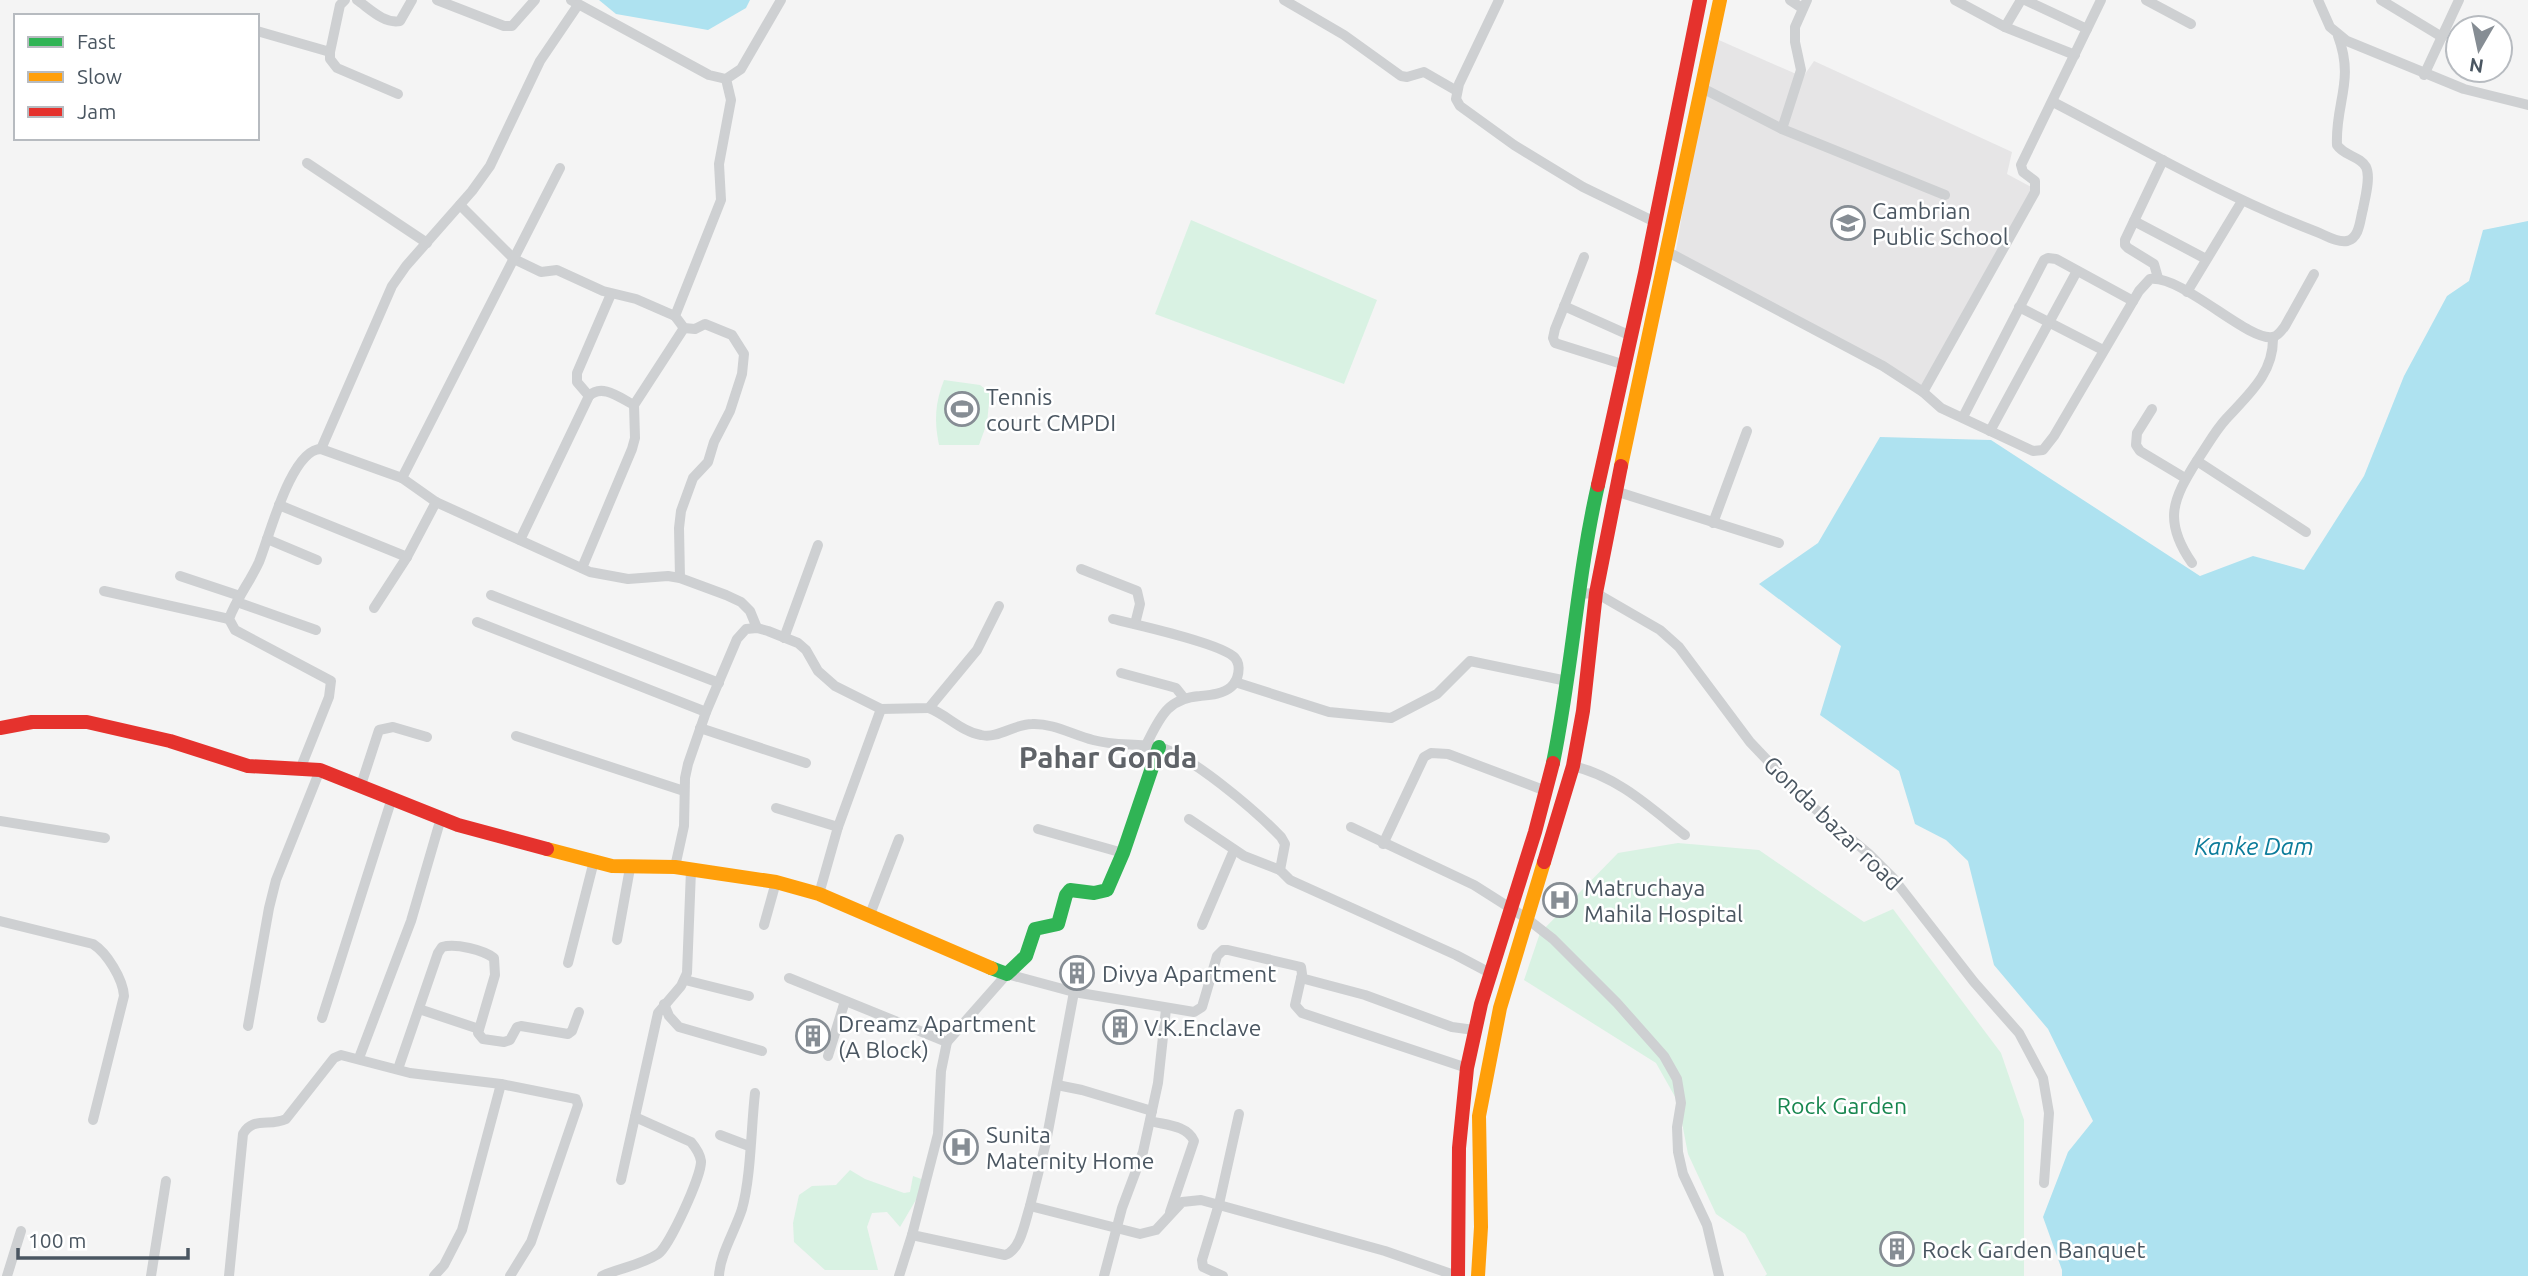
<svg xmlns="http://www.w3.org/2000/svg" width="2528" height="1276" font-family="Ubuntu,sans-serif">
  <rect width="100%" height="100%" fill="#f4f4f4"/>
  <path fill="#e6e5e6" d="M1712,37L1803,77L1814,61L2012,152L2007,174L2035,189L1920,389L1675,256Z"/>
  <g fill="#d9f2e3">
    <path d="M1191,220L1377,300L1344,384L1155,314Z"/>
    <path d="M944,380L980,385L990,393L987,423L979,445H939C934,421 935,403 944,380Z"/>
    <path d="M1678,843L1759,850L1864,922L1893,909L2001,1053L2024,1120V1276H1765L1767,1274L1745,1234L1716,1214L1688,1154L1678,1102L1656,1063L1524,980L1540,933L1618,853Z"/>
    <path d="M850,1170L865,1179L904,1193L910,1192L913,1176L927,1181L900,1227L887,1212L872,1213L867,1227L878,1270H825L794,1242L793,1223L799,1195L812,1186L836,1185Z"/>
  </g>
  <g fill="#aee2f0">
    <path d="M599,0H750L746,8L708,30L616,14Z"/>
    <path d="M2528,221V1276H2062V1270L2043,1217L2068,1152L2093,1121L2048,1029L1994,965L1968,861L1946,840L1915,824L1899,771L1820,715L1841,646L1759,584L1818,543L1880,437L1991,440L2200,576L2253,556L2304,570L2364,476L2404,376L2447,296L2469,281L2483,230Z"/>
  </g>
  <g fill="none" stroke-linecap="round" stroke-linejoin="round">
    <g stroke="#ced0d2" stroke-width="10">
      <path d="M357,0C370,9 384,24 400,21L412,0"/>
      <path d="M437,0L504,26H512L535,0"/>
      <path d="M571,0L709,75L726,79L741,69L781,0"/>
      <path d="M1284,0L1344,35L1401,76L1407,77L1424,72L1457,91"/>
      <path d="M1499,0L1459,84L1456,99L1460,106L1514,145L1583,187L1655,222"/>
      <path d="M1790,0L1802,8"/>
      <path d="M1955,0L2005,27L2075,55"/>
      <path d="M2025,0L2087,29"/>
      <path d="M2146,0L2191,24"/>
      <path d="M2318,0L2330,27L2347,41L2464,89L2528,105"/>
      <path d="M2381,0L2442,37"/>
      <path d="M2005,27L2021,0"/>
      <path d="M257,31L330,52L340,5L345,0"/>
      <path d="M330,52V59L337,68L398,94"/>
      <path d="M2424,75L2459,0"/>
      <path d="M1702,88L1782,129L1945,195"/>
      <path d="M2053,102C2140,147 2225,197 2317,232C2325,235 2338,243 2347,241C2360,238 2360,219 2363,209C2365,198 2371,177 2366,167C2360,156 2344,156 2337,145C2335,103 2355,81 2338,36"/>
      <path d="M1782,129L1801,70L1795,42V27L1807,0"/>
      <path d="M307,163L427,243"/>
      <path d="M460,205L514,259L541,272L557,270L603,291L636,299L675,316"/>
      <path d="M2134,221L2206,259"/>
      <path d="M1668,252L1883,366L1923,392L1941,408L2033,451L2043,450L2054,436L2139,291L2150,279C2183,275 2248,342 2273,337C2278,336 2282,330 2285,326L2314,274"/>
      <path d="M1584,257L1555,329L1553,338L1555,343L1625,365"/>
      <path d="M2158,278L2154,264L2128,248L2125,245V240L2163,160"/>
      <path d="M2187,292L2242,201"/>
      <path d="M1564,306L1631,336"/>
      <path d="M2019,307L2103,350"/>
      <path d="M1923,392L2035,192V181L2023,172L2021,165L2101,0"/>
      <path d="M589,396L577,382V373L611,294"/>
      <path d="M2152,409L2137,433L2136,445L2140,451L2185,478"/>
      <path d="M1963,417L2044,260L2048,258L2056,259L2133,301"/>
      <path d="M1990,431L2077,271"/>
      <path d="M321,449L392,286L406,266L472,191L490,166L540,61L578,5"/>
      <path d="M2197,461L2306,532"/>
      <path d="M402,478L560,168"/>
      <path d="M1615,491L1779,543"/>
      <path d="M279,505L407,557"/>
      <path d="M1713,523L1747,431"/>
      <path d="M267,539L317,560"/>
      <path d="M520,540L589,396C602,383 620,398 634,405"/>
      <path d="M2192,563C2163,521 2172,500 2198,459C2207,446 2215,431 2226,419C2249,394 2274,373 2273,337"/>
      <path d="M582,568L632,449L635,438L634,405L684,328"/>
      <path d="M1081,569L1137,591L1140,604L1135,624"/>
      <path d="M180,576L240,596"/>
      <path d="M680,578L679,528L681,511L693,478L708,462L714,442L730,411L742,374L744,354L732,335L705,324L695,329L684,328L675,316L721,200L719,164L731,100L726,79"/>
      <path d="M104,591L229,619"/>
      <path d="M1577,594L1596,593L1660,630L1679,647L1750,742L1807,802L1869,854L1893,878L1974,982L2019,1033L2043,1078L2049,1113L2044,1183"/>
      <path d="M491,595L719,683"/>
      <path d="M237,602L316,630"/>
      <path d="M374,608L407,557L436,502"/>
      <path d="M1113,619C1134,624 1224,644 1235,658C1242,666 1238,681 1231,687C1223,694 1210,695 1200,696C1166,698 1159,720 1145,747"/>
      <path d="M477,622L706,712"/>
      <path d="M784,638L818,545"/>
      <path d="M1121,673L1169,686L1176,688L1184,698"/>
      <path d="M1235,682L1329,712L1391,718L1437,694L1470,661L1567,681"/>
      <path d="M929,708C947,715 962,732 981,735C998,739 1014,724 1032,724C1053,723 1073,735 1093,740C1115,746 1136,743 1157,747C1188,752 1258,813 1281,837L1285,844L1280,870L1290,880L1456,955L1490,973"/>
      <path d="M700,728L806,763"/>
      <path d="M516,736L684,791"/>
      <path d="M1573,766C1617,776 1651,808 1685,835"/>
      <path d="M301,767L329,697L331,681L235,630L229,619C236,599 250,582 259,562C269,538 291,449 321,449L402,478L436,502L590,572L628,579L668,576L680,578L726,595L741,602L750,611L757,628"/>
      <path d="M361,785L379,730L393,727L427,737"/>
      <path d="M776,808L838,827"/>
      <path d="M1189,819L1244,856L1280,870"/>
      <path d="M0,821L105,838"/>
      <path d="M1351,827L1474,885L1526,918L1553,939L1617,1003L1664,1056L1677,1079L1681,1103L1677,1127L1678,1152L1683,1174L1707,1225L1719,1276"/>
      <path d="M1038,829L1123,853"/>
      <path d="M1383,844L1424,757L1431,753L1448,754L1546,791"/>
      <path d="M675,867L684,826L685,778L688,764L706,712L737,639L746,629L757,628L768,631L798,643L806,650L818,671L835,686L881,709L929,708L977,650L999,606"/>
      <path d="M819,894L838,827L881,709"/>
      <path d="M869,917L899,839"/>
      <path d="M0,921L93,944C107,953 123,979 124,996L93,1120"/>
      <path d="M764,925L776,882"/>
      <path d="M1202,925L1234,850"/>
      <path d="M617,940L630,868"/>
      <path d="M568,963L594,861"/>
      <path d="M789,978L947,1042"/>
      <path d="M1301,978L1365,995L1452,1027L1474,1030"/>
      <path d="M685,980L749,996"/>
      <path d="M1074,992L1046,1142L1030,1206L1140,1234L1156,1230L1182,1202L1201,1200L1385,1251L1457,1276"/>
      <path d="M664,1004L669,1016L679,1027L762,1051"/>
      <path d="M419,1009L479,1029"/>
      <path d="M322,1018L392,798"/>
      <path d="M248,1026L269,908L276,880L320,770"/>
      <path d="M828,1056L845,1001"/>
      <path d="M359,1058L411,921L441,818"/>
      <path d="M398,1069L438,953L442,947C456,943 483,950 494,958L495,975L478,1033L483,1039L504,1042L510,1040L517,1027L521,1026L568,1034L572,1031L579,1012"/>
      <path d="M1057,1085L1082,1090L1152,1111"/>
      <path d="M1150,1121C1165,1125 1187,1125 1194,1141L1170,1212"/>
      <path d="M720,1135L749,1146"/>
      <path d="M621,1180L658,1013L681,986L687,973L691,870"/>
      <path d="M1030,1206C1025,1221 1021,1250 1005,1255L912,1235L938,1134L941,1071L947,1042L1007,974L1074,992L1194,1012L1202,1007L1217,956L1223,950H1228L1301,967L1302,974L1295,1005L1302,1013L1467,1068"/>
      <path d="M7,1276L21,1231"/>
      <path d="M151,1276L166,1181"/>
      <path d="M229,1276L243,1134C253,1116 270,1127 286,1119L334,1058L341,1055L410,1073L501,1084L576,1099L578,1105L531,1242L510,1276"/>
      <path d="M434,1276L444,1265L462,1230L501,1084"/>
      <path d="M602,1276C620,1268 641,1265 658,1254C669,1247 702,1175 701,1161C700,1154 696,1148 691,1142L635,1117"/>
      <path d="M719,1276C720,1254 735,1231 742,1209C751,1177 751,1128 755,1093"/>
      <path d="M899,1276L912,1235"/>
      <path d="M1104,1276L1122,1208L1143,1152L1158,1083L1166,1009"/>
      <path d="M1223,1276L1203,1267L1202,1260L1219,1204L1239,1114"/>
    </g>
    <g stroke="#30b455" stroke-width="14">
      <path d="M1553,763C1572,671 1577,577 1598,485"/>
      <path d="M991,968L1007,974L1026,956L1035,929L1058,924L1066,895L1070,890L1094,893L1107,890L1123,853L1159,747"/>
    </g>
    <g stroke="#ff9f0a" stroke-width="14">
      <path d="M1621,466L1720,0"/>
      <path d="M547,849L612,866L675,867L776,882L819,894L991,968"/>
      <path d="M1478,1276L1481,1227L1479,1116L1500,1008L1544,862"/>
    </g>
    <g stroke="#e5322d" stroke-width="14">
      <path d="M1598,485L1645,273L1700,0"/>
      <path d="M0,728L32,722H87L170,741L248,766L320,770L458,825L547,849"/>
      <path d="M1544,862L1573,766L1583,711L1596,593L1621,466"/>
      <path d="M1458,1276L1459,1148L1467,1068L1481,1004L1535,832L1553,763"/>
    </g>
  </g>
  <defs>
    <g id="school-ring" transform="scale(1.75)"><circle r="9.5" fill="#fff" stroke="#868d94" stroke-width="1.5"/><path d="M0-5L7-2L0 1L-7-2ZM-4 1L0 2.5L4 1V4Q0 6-4 4Z" fill="#868d94"/></g>
    <g id="stadium-ring" transform="scale(1.75)"><circle r="9.5" fill="#fff" stroke="#868d94" stroke-width="1.5"/><path d="M0-5a6.5 5 0 1 0 0 10a6.5 5 0 1 0 0-10ZM-3.5-1.8h7v3.6h-7Z" fill="#868d94"/></g>
    <g id="hospital-ring" transform="scale(1.75)"><circle r="9.5" fill="#fff" stroke="#868d94" stroke-width="1.5"/><path d="M-5-5h3v3.5h4V-5h3V5h-3V1.5h-4V5h-3Z" fill="#868d94"/></g>
    <g id="building-ring" transform="scale(1.75)"><circle r="9.5" fill="#fff" stroke="#868d94" stroke-width="1.5"/><path d="M-4-6H4V6H1V3H-1V6H-4ZM-2.5-4.3h1.7v1.8h-1.7ZM.8-4.3h1.7v1.8H.8ZM-2.5-1h1.7V.8h-1.7ZM.8-1h1.7V.8H.8Z" fill="#868d94"/></g>
  </defs>
  <g fill-rule="evenodd">
    <use href="#school-ring" x="1848" y="223"/>
    <use href="#stadium-ring" x="962" y="409"/>
    <use href="#hospital-ring" x="1560" y="900"/>
    <use href="#building-ring" x="1077" y="973"/>
    <use href="#building-ring" x="1120" y="1027"/>
    <use href="#building-ring" x="813" y="1036"/>
    <use href="#hospital-ring" x="961" y="1147"/>
    <use href="#building-ring" x="1897" y="1249"/>
  </g>
  <g text-anchor="middle" dominant-baseline="central" stroke-width="5" stroke-linejoin="round" paint-order="stroke">
    <g font-size="23" fill="#4a5661" stroke="#fff" text-anchor="start">
      <text x="1872" y="210">Cambrian<tspan x="1872" dy="26">Public School</tspan></text>
      <text x="986" y="396">Tennis<tspan x="986" dy="26">court CMPDI</tspan></text>
      <text x="1584" y="887">Matruchaya<tspan x="1584" dy="26">Mahila Hospital</tspan></text>
      <text x="1102" y="973">Divya Apartment</text>
      <text x="838" y="1023">Dreamz Apartment<tspan x="838" dy="26">(A Block)</tspan></text>
      <text x="1144" y="1027">V.K.Enclave</text>
      <text x="986" y="1134">Sunita<tspan x="986" dy="26">Maternity Home</tspan></text>
      <text x="1922" y="1249">Rock Garden Banquet</text>
    </g>
    <g font-size="23" fill="#4a5661" stroke="#fff">
      <text transform="translate(1833 823) rotate(44)">Gonda bazar road</text>
    </g>
    <g font-size="23" fill="#17864f" stroke="#fff">
      <text x="1842" y="1105">Rock Garden</text>
    </g>
    <g font-size="24" font-style="italic" fill="#0c7c9b" stroke="#fff">
      <text x="2254" y="846">Kanke Dam</text>
    </g>
    <g font-size="30" font-weight="bold" fill="#5f6368" stroke="#fff">
      <text x="1108" y="757">Pahar Gonda</text>
    </g>
  </g>
  <rect x="14" y="14" width="245" height="126" fill="#ffffff" stroke="#b7bbc0" stroke-width="2"/>
  <rect x="28" y="37" width="35" height="10" fill="#30b455" stroke="#b7bbc0" stroke-width="2"/>
  <text x="77" y="49" font-size="21" fill="#4a5661">Fast</text>
  <rect x="28" y="72" width="35" height="10" fill="#ff9f0a" stroke="#b7bbc0" stroke-width="2"/>
  <text x="77" y="84" font-size="21" fill="#4a5661">Slow</text>
  <rect x="28" y="107" width="35" height="10" fill="#e5322d" stroke="#b7bbc0" stroke-width="2"/>
  <text x="77" y="119" font-size="21" fill="#4a5661">Jam</text>
  <g transform="translate(2479 49) rotate(189)"><circle r="33" fill="#ffffff" stroke="#b7bbc0" stroke-width="2"/>
  <path d="M0-5L12 26L0 18L-12 26Z" fill="#868d94"/>
  <text y="-10" font-size="19" font-weight="bold" text-anchor="middle" fill="#4a5661">N</text>
  </g>
  <path d="M18 1248v10h170v-10" fill="none" stroke="#4a5661" stroke-width="3.5"/>
  <text x="28" y="1248" font-size="21" fill="#4a5661" stroke="#ffffff" stroke-width="5" paint-order="stroke">100 m</text>
</svg>
